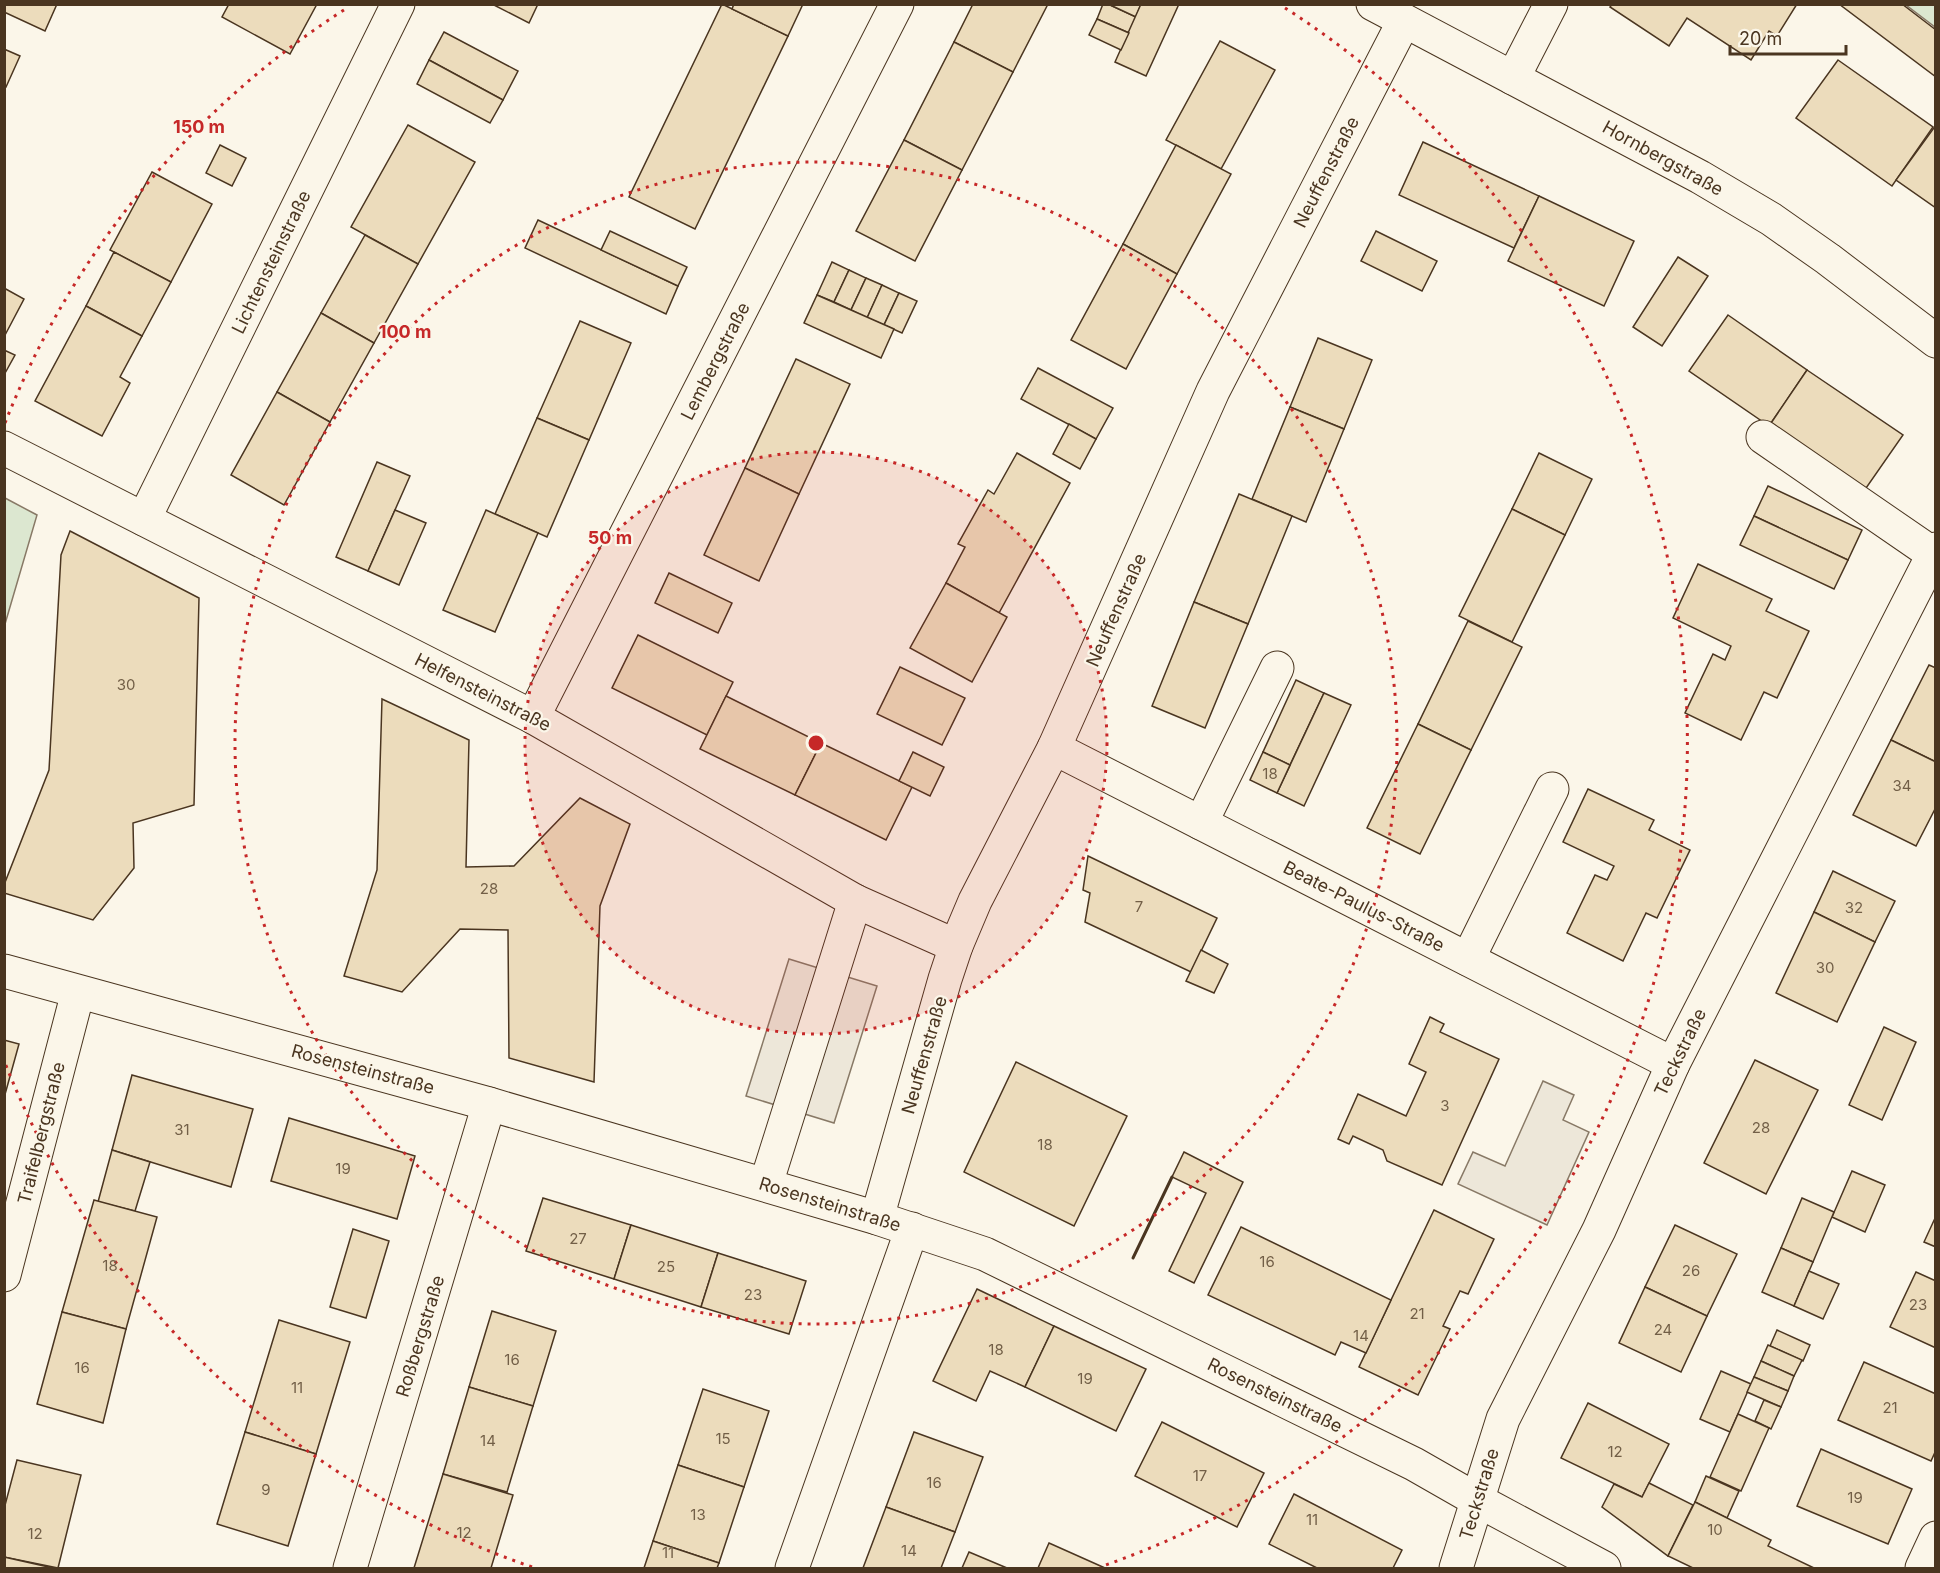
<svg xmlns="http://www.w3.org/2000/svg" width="1940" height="1573" font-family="Inter,sans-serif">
  <rect width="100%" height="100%" fill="#fbf6e9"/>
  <g fill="#dce7d0" stroke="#887966" stroke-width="1.5">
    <path d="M1906,5H1935V27Z"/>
    <path d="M5,498L37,515L5,624Z"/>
  </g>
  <g fill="#ede7d9" stroke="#887966" stroke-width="1.5">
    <path d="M789,959L877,986L834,1123L746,1096Z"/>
    <path d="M1543,1081L1574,1095L1563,1120L1589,1132L1547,1225L1458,1184L1473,1152L1505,1166Z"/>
  </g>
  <g fill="#ecdcbc" stroke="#4a3520" stroke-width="1.5">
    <path d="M4,4H57L45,31L4,12Z"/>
    <path d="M229,4H317L290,54L222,17Z"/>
    <path d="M492,4H538L529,23Z"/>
    <path d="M722,4L788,36L695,229L629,197Z"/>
    <path d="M734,4H803L788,36L732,9Z"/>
    <path d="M973,4H1048L1013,72L954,42Z"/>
    <path d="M1103,4H1108L1136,17L1129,33L1097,19Z"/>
    <path d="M1108,4H1141L1136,17Z"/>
    <path d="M1141,4H1179L1146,76L1115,62Z"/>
    <path d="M1612,4H1797L1777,36L1769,31L1751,60L1687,18L1669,46L1610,7Z"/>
    <path d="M1839,4H1902L1936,30V77Z"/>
    <path d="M1097,19L1129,33L1121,50L1089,35Z"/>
    <path d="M444,32L518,71L503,100L429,60Z"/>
    <path d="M1220,41L1275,70L1221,169L1166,140Z"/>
    <path d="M954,42L1013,72L962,170L904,140Z"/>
    <path d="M4,49L20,56L6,87L4,86Z"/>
    <path d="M429,60L503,100L490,123L417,84Z"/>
    <path d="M1838,60L1933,127L1892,186L1796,118Z"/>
    <path d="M408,125L475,162L418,264L351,227Z"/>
    <path d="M1936,125V208L1896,180Z"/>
    <path d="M904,140L962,170L915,261L856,231Z"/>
    <path d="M1423,142L1539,196L1514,248L1399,195Z"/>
    <path d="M220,145L246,158L232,186L206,173Z"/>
    <path d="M1176,145L1231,174L1177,274L1123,244Z"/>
    <path d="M152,172L212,204L171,282L110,250Z"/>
    <path d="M1539,196L1634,241L1604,306L1508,261Z"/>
    <path d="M538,220L678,286L666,314L525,248Z"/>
    <path d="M610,231L687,267L678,286L601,250Z"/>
    <path d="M1376,231L1437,261L1422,291L1361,261Z"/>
    <path d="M365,235L418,264L374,343L321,313Z"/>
    <path d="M1123,244L1177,274L1126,369L1071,340Z"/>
    <path d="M114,252L171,282L142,336L86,306Z"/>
    <path d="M1678,257L1708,276L1662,346L1633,327Z"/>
    <path d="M832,262L849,270L834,302L817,295Z"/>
    <path d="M849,270L866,278L851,310L834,302Z"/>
    <path d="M866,278L882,285L867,318L851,310Z"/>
    <path d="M882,285L899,293L884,325L867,318Z"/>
    <path d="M4,288L24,299L4,337Z"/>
    <path d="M899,293L917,301L902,333L884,325Z"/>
    <path d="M817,295L894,329L881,358L804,323Z"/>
    <path d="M86,306L142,336L120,377L130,383L102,436L35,401Z"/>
    <path d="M321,313L374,343L330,422L277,392Z"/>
    <path d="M1728,315L1807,370L1769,426L1689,371Z"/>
    <path d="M580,321L631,343L589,440L537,418Z"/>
    <path d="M1318,338L1372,360L1344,429L1290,407Z"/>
    <path d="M4,350L15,355L4,375Z"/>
    <path d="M796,359L850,384L799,494L745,468Z"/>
    <path d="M1038,368L1113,408L1096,439L1021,399Z"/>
    <path d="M1807,370L1903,435L1864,491L1769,426Z"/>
    <path d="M277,392L330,422L284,505L231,475Z"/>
    <path d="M1290,407L1344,429L1306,522L1252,499Z"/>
    <path d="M537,418L589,440L547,537L495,514Z"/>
    <path d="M1069,424L1096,439L1080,469L1053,454Z"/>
    <path d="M1017,453L1070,483L999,613L946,583L965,547L958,544L988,490L994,494Z"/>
    <path d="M1539,453L1592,479L1565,535L1512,509Z"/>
    <path d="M377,462L410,476L368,571L336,557Z"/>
    <path d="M745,468L799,494L759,581L704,555Z"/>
    <path d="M1768,486L1862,530L1848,560L1754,516Z"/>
    <path d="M1239,494L1292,516L1248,624L1194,602Z"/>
    <path d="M1512,509L1565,535L1512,642L1459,616Z"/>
    <path d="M395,510L426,523L399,585L368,571Z"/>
    <path d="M486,510L538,533L495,632L443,610Z"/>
    <path d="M1754,516L1848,560L1834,589L1740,545Z"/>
    <path d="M70,531L199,598L194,805L133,823L134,868L93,920L4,893V885L49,770L61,555Z"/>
    <path d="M1698,564L1772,599L1766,611L1809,631L1777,698L1764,692L1741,740L1685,713L1713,654L1725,660L1731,646L1673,618Z"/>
    <path d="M669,573L732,603L718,633L655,603Z"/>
    <path d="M946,583L1007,617L972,682L910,648Z"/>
    <path d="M1194,602L1248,624L1205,728L1152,706Z"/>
    <path d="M1468,621L1522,647L1471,750L1418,724Z"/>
    <path d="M638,635L733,682L707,735L612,688Z"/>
    <path d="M1929,665L1936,668V762L1891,740Z"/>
    <path d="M900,667L965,698L942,745L877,714Z"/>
    <path d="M1296,680L1324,693L1290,765L1263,752Z"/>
    <path d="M1324,693L1351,705L1304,806L1277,793Z"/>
    <path d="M726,696L821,743L795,795L700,749Z"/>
    <path d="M382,699L469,740L466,867L514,866L580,798L630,824L600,906L594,1082L509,1058L508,930L460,929L402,992L344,976L377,870Z"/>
    <path d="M1418,724L1471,750L1420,854L1367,828Z"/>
    <path d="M1891,740L1936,762V807L1916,846L1853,815Z"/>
    <path d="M821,743L912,787L886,840L795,795Z"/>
    <path d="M913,752L944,767L930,796L899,781Z"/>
    <path d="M1263,752L1290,765L1277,793L1250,780Z"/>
    <path d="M1588,789L1654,820L1649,830L1690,850L1657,918L1646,913L1623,961L1567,933L1595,875L1607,880L1614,866L1563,842Z"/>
    <path d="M1088,856L1217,918L1191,972L1085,922L1090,893L1083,890Z"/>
    <path d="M1833,871L1895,901L1875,942L1814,912Z"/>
    <path d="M1814,912L1875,942L1837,1022L1776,993Z"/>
    <path d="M1201,950L1228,964L1214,993L1186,981Z"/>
    <path d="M1430,1017L1444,1024L1440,1032L1499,1059L1442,1185L1387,1161L1383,1150L1353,1136L1349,1144L1338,1139L1358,1094L1406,1116L1426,1072L1409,1064Z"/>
    <path d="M1884,1027L1916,1042L1882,1120L1849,1105Z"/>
    <path d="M4,1040L19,1044L4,1098Z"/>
    <path d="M1755,1060L1818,1090L1766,1194L1704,1163Z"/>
    <path d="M1016,1062L1127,1116L1074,1226L964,1172Z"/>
    <path d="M132,1075L253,1109L231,1187L112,1150Z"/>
    <path d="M289,1118L415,1156L397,1219L271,1181Z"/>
    <path d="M112,1150L150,1162L135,1211L98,1202Z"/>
    <path d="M1184,1152L1243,1182L1194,1283L1169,1271L1206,1193L1172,1177Z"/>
    <path d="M1852,1171L1885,1185L1865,1232L1832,1217Z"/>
    <path d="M543,1198L631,1225L614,1279L526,1251Z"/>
    <path d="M1802,1198L1834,1212L1813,1262L1781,1248Z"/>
    <path d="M94,1200L157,1217L126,1329L62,1312Z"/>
    <path d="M1434,1210L1494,1239L1468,1294L1460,1291L1443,1326L1450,1329L1418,1395L1359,1367Z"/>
    <path d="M1936,1216V1247L1924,1242Z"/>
    <path d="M631,1225L718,1253L701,1307L614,1279Z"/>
    <path d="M1675,1225L1737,1254L1707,1316L1645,1287Z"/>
    <path d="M1241,1227L1391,1300L1366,1353L1341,1342L1335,1355L1208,1295Z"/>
    <path d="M353,1229L389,1241L366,1318L330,1307Z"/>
    <path d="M1781,1248L1813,1262L1794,1306L1762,1292Z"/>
    <path d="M718,1253L806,1281L789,1334L701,1307Z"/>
    <path d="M1809,1271L1839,1284L1823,1319L1794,1306Z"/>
    <path d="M1916,1272L1936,1281V1348L1890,1327Z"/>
    <path d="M1645,1287L1707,1316L1681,1372L1619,1343Z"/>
    <path d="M977,1289L1054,1326L1025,1387L990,1371L976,1401L933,1381Z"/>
    <path d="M492,1311L556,1331L533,1406L469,1387Z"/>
    <path d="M62,1312L126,1329L103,1423L37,1404Z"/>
    <path d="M279,1320L350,1342L316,1454L245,1432Z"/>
    <path d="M1054,1326L1146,1369L1116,1431L1025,1387Z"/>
    <path d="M1777,1330L1810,1345L1803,1361L1770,1346Z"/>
    <path d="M1768,1345L1802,1360L1794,1376L1761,1361Z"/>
    <path d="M1761,1361L1794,1376L1788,1391L1754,1377Z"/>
    <path d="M1864,1362L1936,1394V1450L1931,1461L1838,1420Z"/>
    <path d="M1721,1371L1751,1384L1730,1432L1700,1419Z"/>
    <path d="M1754,1377L1788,1391L1781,1407L1747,1392Z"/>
    <path d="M469,1387L533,1406L507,1492L443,1474Z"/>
    <path d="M703,1389L769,1411L744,1487L678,1465Z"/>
    <path d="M1764,1400L1781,1407L1771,1429L1755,1421Z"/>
    <path d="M1588,1403L1669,1444L1642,1497L1561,1458Z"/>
    <path d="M1738,1414L1769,1428L1741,1491L1710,1477Z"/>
    <path d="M1162,1422L1264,1473L1237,1527L1135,1476Z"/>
    <path d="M245,1432L316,1454L288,1546L217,1524Z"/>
    <path d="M914,1432L983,1457L955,1532L886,1507Z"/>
    <path d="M1821,1449L1912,1489L1888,1544L1797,1506Z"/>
    <path d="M17,1460L81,1475L58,1568L4,1557V1509Z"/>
    <path d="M678,1465L744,1487L719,1563L653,1541Z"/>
    <path d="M443,1474L513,1495L491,1568H414Z"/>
    <path d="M1706,1476L1739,1491L1727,1518L1695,1502Z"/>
    <path d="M1649,1483L1693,1505L1668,1556L1602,1507L1614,1484L1642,1497Z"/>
    <path d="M1294,1494L1402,1550L1393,1568H1317L1269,1544Z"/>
    <path d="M1695,1502L1771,1540L1768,1546L1814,1568H1693L1668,1556Z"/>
    <path d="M886,1507L955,1532L941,1568H863Z"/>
    <path d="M653,1541L719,1563L717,1568H644Z"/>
    <path d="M1049,1543L1105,1568H1038Z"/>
    <path d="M969,1552L1007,1568H962Z"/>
    <path d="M4,1557L53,1568H4Z"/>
  </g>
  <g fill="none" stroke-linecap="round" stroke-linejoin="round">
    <g stroke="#4a3520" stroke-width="35">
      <g id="minor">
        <path d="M1373,4L1700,177L1771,219L1828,259L1936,341"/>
        <path d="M1513,78L1551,4"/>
        <path d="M1763,437L1933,554"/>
        <path d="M4,448L533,717L855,901L956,946"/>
        <path d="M144,519L398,4"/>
        <path d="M533,717L897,4"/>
        <path d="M1054,748L1673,1064"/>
        <path d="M1201,823L1277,668"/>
        <path d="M1468,959L1552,789"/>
        <path d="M4,971L489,1104L877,1218L985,1254L1414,1464L1477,1500L1604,1568"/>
        <path d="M766,1184L855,901"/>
        <path d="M877,1218L945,979L956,946L975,901L1054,748L1213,391L1404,21"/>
        <path d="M4,1275L78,992"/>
        <path d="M350,1568L489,1104"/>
        <path d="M792,1568L912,1229"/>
        <path d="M1456,1568L1503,1419L1599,1230L1673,1064L1936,549"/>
        <path d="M1922,1568L1936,1538"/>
      </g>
    </g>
    <use href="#minor" stroke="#fbf6e9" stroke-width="33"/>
    <path stroke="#4a3520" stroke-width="3" d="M1133,1258L1172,1177"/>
  </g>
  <circle cx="816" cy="743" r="291" fill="#c62828" fill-opacity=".12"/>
  <g fill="none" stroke="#c62828" stroke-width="3" stroke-dasharray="3 6">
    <circle cx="816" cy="743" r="291"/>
    <circle cx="816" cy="743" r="581"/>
    <path d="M532 1567A872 872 0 0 1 5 1063M5 423A872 872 0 0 1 347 8M1285 8A872 872 0 0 1 1100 1567"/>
  </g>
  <g text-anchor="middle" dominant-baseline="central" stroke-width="4.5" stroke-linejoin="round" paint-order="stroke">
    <g font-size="15" fill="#725f47">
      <text x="126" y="684">30</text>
      <text x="1270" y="773">18</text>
      <text x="1902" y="785">34</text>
      <text x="489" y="888">28</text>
      <text x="1139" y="906">7</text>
      <text x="1854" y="907">32</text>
      <text x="1825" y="967">30</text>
      <text x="1445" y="1105">3</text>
      <text x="1761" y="1127">28</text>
      <text x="182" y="1129">31</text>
      <text x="1045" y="1144">18</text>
      <text x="343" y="1168">19</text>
      <text x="578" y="1238">27</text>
      <text x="1267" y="1261">16</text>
      <text x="110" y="1265">18</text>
      <text x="666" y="1266">25</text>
      <text x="1691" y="1270">26</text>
      <text x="753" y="1294">23</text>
      <text x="1918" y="1304">23</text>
      <text x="1417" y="1313">21</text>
      <text x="1663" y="1329">24</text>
      <text x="1361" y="1335">14</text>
      <text x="996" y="1349">18</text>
      <text x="512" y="1359">16</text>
      <text x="82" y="1367">16</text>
      <text x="1085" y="1378">19</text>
      <text x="297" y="1387">11</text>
      <text x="1890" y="1407">21</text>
      <text x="723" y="1438">15</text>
      <text x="488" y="1440">14</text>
      <text x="1615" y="1451">12</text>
      <text x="1200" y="1475">17</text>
      <text x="934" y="1482">16</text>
      <text x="266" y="1489">9</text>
      <text x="1855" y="1497">19</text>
      <text x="698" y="1514">13</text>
      <text x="1312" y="1519">11</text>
      <text x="1715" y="1529">10</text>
      <text x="464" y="1532">12</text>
      <text x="35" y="1533">12</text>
      <text x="909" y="1550">14</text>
      <text x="668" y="1552">11</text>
    </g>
    <g font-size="18" fill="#4a3520" stroke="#fbf6e9">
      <text transform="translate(1663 158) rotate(29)">Hornbergstraße</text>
      <text transform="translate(1326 172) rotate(-63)">Neuffenstraße</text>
      <text transform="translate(271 262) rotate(-64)">Lichtensteinstraße</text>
      <text transform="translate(715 361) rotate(-63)">Lembergstraße</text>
      <text transform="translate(1116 610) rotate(-66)">Neuffenstraße</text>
      <text transform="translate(483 692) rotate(27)">Helfensteinstraße</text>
      <text transform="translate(1364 906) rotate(27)">Beate-Paulus-Straße</text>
      <text transform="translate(1680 1052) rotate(-64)">Teckstraße</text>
      <text transform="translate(924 1055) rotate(-74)">Neuffenstraße</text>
      <text transform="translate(363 1069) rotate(15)">Rosensteinstraße</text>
      <text transform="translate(41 1133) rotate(-76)">Traifelbergstraße</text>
      <text transform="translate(830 1204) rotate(17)">Rosensteinstraße</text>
      <text transform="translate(420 1336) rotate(-73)">Roßbergstraße</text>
      <text transform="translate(1275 1395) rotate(26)">Rosensteinstraße</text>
      <text transform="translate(1479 1494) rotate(-73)">Teckstraße</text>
    </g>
  </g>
  <circle cx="816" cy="743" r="9" fill="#c62828" stroke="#fbf6e9" stroke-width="3"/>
  <g font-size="18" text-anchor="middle" font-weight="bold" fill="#c62828" stroke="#fbf6e9" stroke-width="4.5" stroke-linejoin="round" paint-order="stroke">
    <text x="199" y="133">150 m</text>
    <text x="405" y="338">100 m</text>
    <text x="610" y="544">50 m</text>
  </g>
  <rect width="1940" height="1573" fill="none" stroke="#4a3520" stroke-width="12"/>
  <path d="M1730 45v9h116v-9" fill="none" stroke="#4a3520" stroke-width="3"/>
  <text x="1739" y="45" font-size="18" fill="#4a3520" stroke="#fbf6e9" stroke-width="4.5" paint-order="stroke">20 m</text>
</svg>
